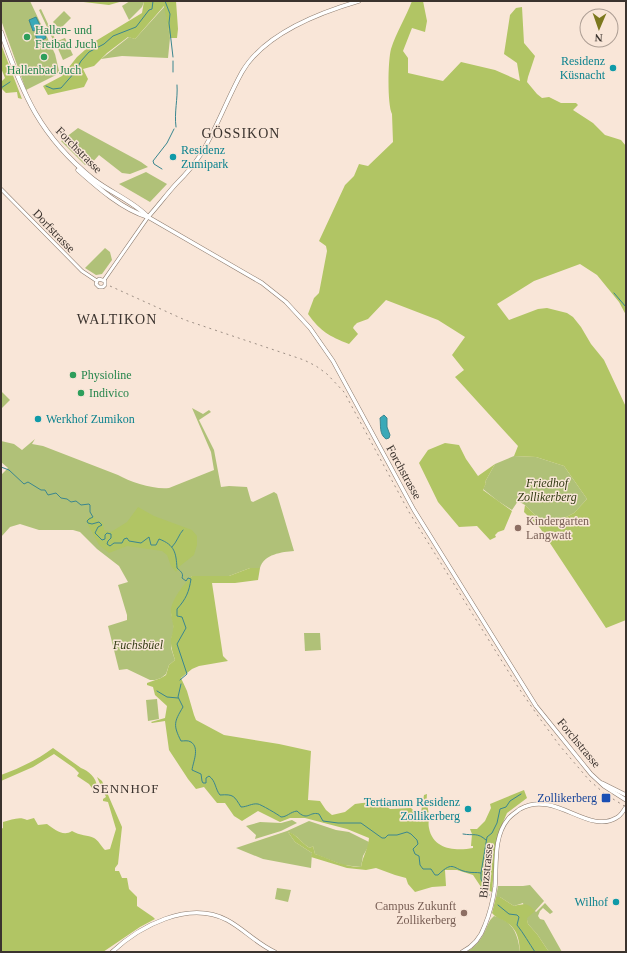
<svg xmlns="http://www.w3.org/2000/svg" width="627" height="953" font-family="Georgia,serif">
  <rect width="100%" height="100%" fill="#f9e6d8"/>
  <g fill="#b0c178">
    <path d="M1,1H30L55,54L59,71L56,75L26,90L1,20Z"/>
    <path d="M130,1H142L144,2L142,7L129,20L122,6Z"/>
    <path d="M165,6L170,38L168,58L122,56L101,59L129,37L135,39Z"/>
    <path d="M41,9L55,39L53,40L39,10Z"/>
    <path d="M64,11L71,18L60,29L53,22Z"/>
    <path d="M65,38L73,55L63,60L55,42Z"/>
    <path d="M78,128L141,162L148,167L130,174L122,173L99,155L91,164L85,165L61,141Z"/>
    <path d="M146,172L167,184L150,202L119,184Z"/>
    <path d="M105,248L110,252L112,260L102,274L96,275L85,268Z"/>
    <path d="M1,391L10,400L1,409Z"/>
    <path d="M192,408L203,414L209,410L211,412L199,420L214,450L221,487L229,486L247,487L251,501L253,502L274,492L277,494L294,551C282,552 264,554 260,568H250L229,576H192L171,613L173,621L174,631L171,639V648L175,660L169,665L166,674L161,678L155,680H150L127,669L119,670L108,626L127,620V615L118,585L128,582L119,566L97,549L80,532L73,530H39L20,524L10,527L1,537V475L8,468L1,462V441L14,444L22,450L35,439L32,444L43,446L118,475C130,482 155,490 169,488L214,470L211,452Z"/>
    <path d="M514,456L536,457L564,466L587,499L574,513L547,527L525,505L518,501L512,510L498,501L483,489L486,483L485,482L495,464Z"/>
    <path d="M304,633H320L321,650L305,651Z"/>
    <path d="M157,699L159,719L148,721L146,700Z"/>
    <path d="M292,820L297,823L281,831L255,839L256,835L246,826L260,822L281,823Z"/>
    <path d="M309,821L336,830L349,832L369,842L368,847L363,856L361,867L343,865L315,854L313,846L310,848C302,844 298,835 288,832L295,842L312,853L311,868L263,859L236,848L287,831Z"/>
    <path d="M530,885L544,901L535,911L536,912L545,903L553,912L550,914L543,908L540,911L538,916L540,919L544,920L562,952H549L537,934L528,924L523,903L514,906L500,897H496L498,886H523Z"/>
    <path d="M277,888L291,890L288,902L275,899Z"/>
    <path d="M494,916C513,921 518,934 520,952H466C474,948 480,941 484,933C488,926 488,921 494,916Z"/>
  </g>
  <g fill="#b1c564">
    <path d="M75,1H123L109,5Z"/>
    <path d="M144,1H176L178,29L177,38H170L164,6L135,39L128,37L107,53L94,66L83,69L88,79L84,87L48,95L43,86L62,76L77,57L94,42L142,13Z"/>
    <path d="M412,1H423L427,21L425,32L412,28L403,51L408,58V73L443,81L461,62L495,70L520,81L517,63L504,54L510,15L516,8L522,7L524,43L535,56L528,77L527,82L537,94L542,98L549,97L561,103H576L578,105L573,110L593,123L605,135L621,140L626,146V315L619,302L597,275L580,264L534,281L497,304L509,320L538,309L547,308L567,313L573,317L581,327L591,344L604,360L626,407V620L606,628L540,528L524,512L525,505L547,527L574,513L587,499L564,466L536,457L514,456L518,446L455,377L464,370L452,355L465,337L438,320L386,300L368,319L357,323L354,326L353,328L358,334L349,344C329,336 321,332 308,314L314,298L319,293L327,251L326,246L319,241L345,185L354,176L359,164L368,166L393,142L392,114C387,104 388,60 391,49C396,33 406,17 412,1Z"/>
    <path d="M1,44L22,99L18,98L17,92L6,93L1,88V82L5,78L1,68Z"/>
    <path d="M445,443L459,445L466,459L478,476L495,464L485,482L486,483L483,490L512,511L504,530L498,532L495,535L496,537L490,540L477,526L459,527L438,502L419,463L428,450Z"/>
    <path d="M138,507L154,516L192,530L197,536V545L194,555L180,566L176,572L171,566L167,555L162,551L127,546L109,553L99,545L87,523V519L89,517L95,518L96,520L103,523L104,530L111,532L127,522Z"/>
    <path d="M250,568H260L258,580L235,583H212L223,656L228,661L199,666L192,669L181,678L187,691L194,715L196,720L224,735L279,744L311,751L308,800L320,801L326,810L332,815L345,812L355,804L362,803L381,802L390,809L411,808L419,816L421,812L424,795L427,794C426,801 428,808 429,815C429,819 428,824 429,828C433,850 456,851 473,848V846H471L472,834L470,829H477L485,821L491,808L490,804L524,790L527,798L507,813L501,827L496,844L492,892L481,887L473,875L457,870H445L446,886L432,887L415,892L408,884L406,878L395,875L376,868L366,870L347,868L311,857L312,853L295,842L288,832C297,834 302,844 310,848L313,846L315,854C334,860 340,866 361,867C363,855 368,850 369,838L347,829L305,818H290L280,822L258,811L242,821L234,816L225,803H217L204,787L196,789L188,779L169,750L165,721L152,723L151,722L165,718L167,706L155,695L153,687L147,685V683L161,678L166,675L169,665L175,660C173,653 170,646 171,638C172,635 173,632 173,629C174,623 171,619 171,613C170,601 184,584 192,576H229Z"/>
    <path d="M53,748L81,768C90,771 101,782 95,792L89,784L77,776L79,773L74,768L54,754L33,767L1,781V775C20,768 37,760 53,748Z"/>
    <path d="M97,777L102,781L122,827L118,864L115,868V871H119L122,878H127L129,889L137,897V906L153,917L155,919L140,927L103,952H1V829L3,828V822C12,820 19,816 27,820L34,818L38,825L47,824C54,829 63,837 72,831C80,836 88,835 94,838C98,840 101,846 105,850L110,849L116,829L108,802L103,801V799L106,797Z"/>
    <path d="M496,897H500L514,906C524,903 528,903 535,911L527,918L528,924L537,934L549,952H520C519,937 517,928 503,920C499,918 495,917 492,913Z"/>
  </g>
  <g fill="#3aa9b8" stroke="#3a868f">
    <path d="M36,17L46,38L38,42L35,34L36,31L39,33V31L38,29L33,31L29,20Z"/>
    <path d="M384,415L387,418V427L390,435L389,438L386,439C379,434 381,426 380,418Z"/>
  </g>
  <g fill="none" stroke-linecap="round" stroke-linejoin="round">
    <g stroke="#3a868f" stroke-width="1">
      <path d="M165,1L170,14L169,23L173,57"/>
      <path d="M173,61V72"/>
      <path d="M23,75L30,74"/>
      <path d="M46,86L53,89L61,88L75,72L81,61L89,52L104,44L113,36L136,27L149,10L152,9L153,1"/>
      <path d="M1,88L10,82"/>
      <path d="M176,127C174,112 178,99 177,85"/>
      <path d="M162,169L154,164L153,161L167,143L174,129"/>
      <path d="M614,293L626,307"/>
      <path d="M1,467L9,470L24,484L28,482L41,490H45L48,495L56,493L61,498L67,499L71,502L76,501L81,505L89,504L90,505V512L93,517L89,519L87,521L88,523L92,524L99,522L102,525L98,527L95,533L102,540L105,539V535L107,533L111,534V538L108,541L107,544L110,546L114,543H122L124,539L127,538L129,541L141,543L149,537L151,545H156L159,539C175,545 176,553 177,568C180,571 184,573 182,578L186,581L188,578L191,579C189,592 186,599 177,609V616L182,617L186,628L177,644L187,674L180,680"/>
      <path d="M172,547C177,542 179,534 183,530"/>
      <path d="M181,684L178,697L183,707C174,722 173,725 181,741C184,741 188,740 191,742C200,748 193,762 192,770L201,774L202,781L203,783H206V778L209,776C216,781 215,789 220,795C234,794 234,796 241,807C247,807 252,803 258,804C260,804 279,815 281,817C287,817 290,812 297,811C308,822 309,811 319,814L323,821L338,823H361L382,838H385L388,835H397L407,832L411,834L417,840L418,844L413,849L415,854L419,856L420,865L423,869H431L435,875H438C454,859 453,870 468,872C472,873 476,872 481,873V879L489,895"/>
      <path d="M157,691L167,697L178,698"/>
      <path d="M463,834C474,836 477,832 486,840"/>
      <path d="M481,873L487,837L492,833L497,823L500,809L506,807L510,801L521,794"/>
      <path d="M498,905L509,914L517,915L519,917L517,925C524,934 529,943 535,952"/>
    </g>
    <g stroke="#8b7a6d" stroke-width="4">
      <g id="tertiary">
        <path d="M1,189L82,271L97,281L99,279L105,281V285L103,287H99L96,284L97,281"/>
        <path d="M104,280L148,217"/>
      </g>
    </g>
    <g stroke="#8b7a6d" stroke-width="4.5">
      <g id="secondary">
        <path d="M359,1C318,13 264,34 242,72C227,99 217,128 201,154C194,165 185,175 176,184C166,195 158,206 148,217L262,283L286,302L310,328L333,361L414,510L536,706L591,774L604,786L626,800"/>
        <path d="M602,783L626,795"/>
        <path d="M112,952C140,926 188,900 227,920C244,929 257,944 275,952"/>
        <path d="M462,952C474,946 481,937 485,925C490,913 493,900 495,887C497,865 493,837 508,819C511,815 516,812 520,809C554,789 588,835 616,818C621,816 623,811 626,807"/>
      </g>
    </g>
    <g stroke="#8b7a6d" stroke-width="5">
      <g id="trunk">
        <path d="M1,32C23,95 40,136 93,179C111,193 133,201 148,217"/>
        <path d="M78,170C97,187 123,210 148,217"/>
      </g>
    </g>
    <use href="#tertiary" stroke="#fff" stroke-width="3"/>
    <use href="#secondary" stroke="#fff" stroke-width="3.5"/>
    <use href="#trunk" stroke="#fff" stroke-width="4"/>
    <path stroke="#9d8f85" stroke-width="1" stroke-dasharray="2 4" stroke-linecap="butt" d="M110,286L185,320L304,360L316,366L327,374L344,392L409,512L518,687L538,716L560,746L589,780L605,794L626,807"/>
  </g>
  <g fill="#2e9e5b" stroke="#f9e6d8" stroke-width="1.5">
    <circle cx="27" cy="37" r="4"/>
    <circle cx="44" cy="57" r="4"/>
    <circle cx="73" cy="375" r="4"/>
    <circle cx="81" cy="393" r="4"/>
  </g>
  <g fill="#0f9aa8" stroke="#f9e6d8" stroke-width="1.5">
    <circle cx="613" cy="68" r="4"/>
    <circle cx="173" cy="157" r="4"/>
    <circle cx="38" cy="419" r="4"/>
    <circle cx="468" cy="809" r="4"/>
    <circle cx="616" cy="902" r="4"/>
  </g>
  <g fill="#8d6e63" stroke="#f9e6d8" stroke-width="1.5">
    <circle cx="518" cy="528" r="4"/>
    <circle cx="464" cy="913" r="4"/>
  </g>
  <rect fill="#1a4fb4" stroke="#f9e6d8" stroke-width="1.5" x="601" y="793" width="10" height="10" rx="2"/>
  <g text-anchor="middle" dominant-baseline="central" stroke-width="3" stroke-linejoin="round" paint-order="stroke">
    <g font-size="12" fill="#27864d" stroke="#f9e6d8" text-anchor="start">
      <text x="35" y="30">Hallen- und<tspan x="35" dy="14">Freibad Juch</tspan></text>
      <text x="44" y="70" text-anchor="middle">Hallenbad Juch</text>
      <text x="81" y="375">Physioline</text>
      <text x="89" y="393">Indivico</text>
    </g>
    <g font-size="12" fill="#0d838f" stroke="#f9e6d8" text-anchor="end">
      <text x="605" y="61">Residenz<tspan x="605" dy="14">Küsnacht</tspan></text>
      <text x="181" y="150" text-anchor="start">Residenz<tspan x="181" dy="14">Zumipark</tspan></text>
      <text x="46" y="419" text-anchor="start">Werkhof Zumikon</text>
      <text x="460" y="802">Tertianum Residenz<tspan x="460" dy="14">Zollikerberg</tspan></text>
      <text x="608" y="902">Wilhof</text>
    </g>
    <g font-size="12" fill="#3b332e" stroke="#f9e6d8">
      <text transform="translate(79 150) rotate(45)">Forchstrasse</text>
      <text transform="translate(54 231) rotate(46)">Dorfstrasse</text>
      <text transform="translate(404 472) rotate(61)">Forchstrasse</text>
      <text transform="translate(579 743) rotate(50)">Forchstrasse</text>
      <text transform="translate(486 871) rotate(-84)">Binzstrasse</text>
    </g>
    <g font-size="12" font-style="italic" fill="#333b13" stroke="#f9e6d8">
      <text x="547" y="483">Friedhof<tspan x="547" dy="14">Zollikerberg</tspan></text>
      <text x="138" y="645">Fuchsbüel</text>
    </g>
    <g font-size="12" fill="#785e54" stroke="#f9e6d8" text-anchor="start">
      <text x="526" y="521">Kindergarten<tspan x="526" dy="14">Langwatt</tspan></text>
      <text x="456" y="906" text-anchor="end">Campus Zukunft<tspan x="456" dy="14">Zollikerberg</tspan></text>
    </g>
    <g font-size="12" fill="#164399" stroke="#f9e6d8" text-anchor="end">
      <text x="597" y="798">Zollikerberg</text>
    </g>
    <g font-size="13" letter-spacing="1" fill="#3b332e" stroke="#f9e6d8">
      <text x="126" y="788">SENNHOF</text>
    </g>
    <g font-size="14" letter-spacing="1" fill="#3b332e" stroke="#f9e6d8">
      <text x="241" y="133">GÖSSIKON</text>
      <text x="117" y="319">WALTIKON</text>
    </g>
  </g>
  <rect width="627" height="953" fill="none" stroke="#3b332e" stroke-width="4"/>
  <g transform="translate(599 28) rotate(182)"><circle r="19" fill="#f9e6d8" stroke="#ad9e94"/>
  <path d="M0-3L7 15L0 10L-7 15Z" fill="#7c781e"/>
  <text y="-6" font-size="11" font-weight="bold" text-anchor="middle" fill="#3b332e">N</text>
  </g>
</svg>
